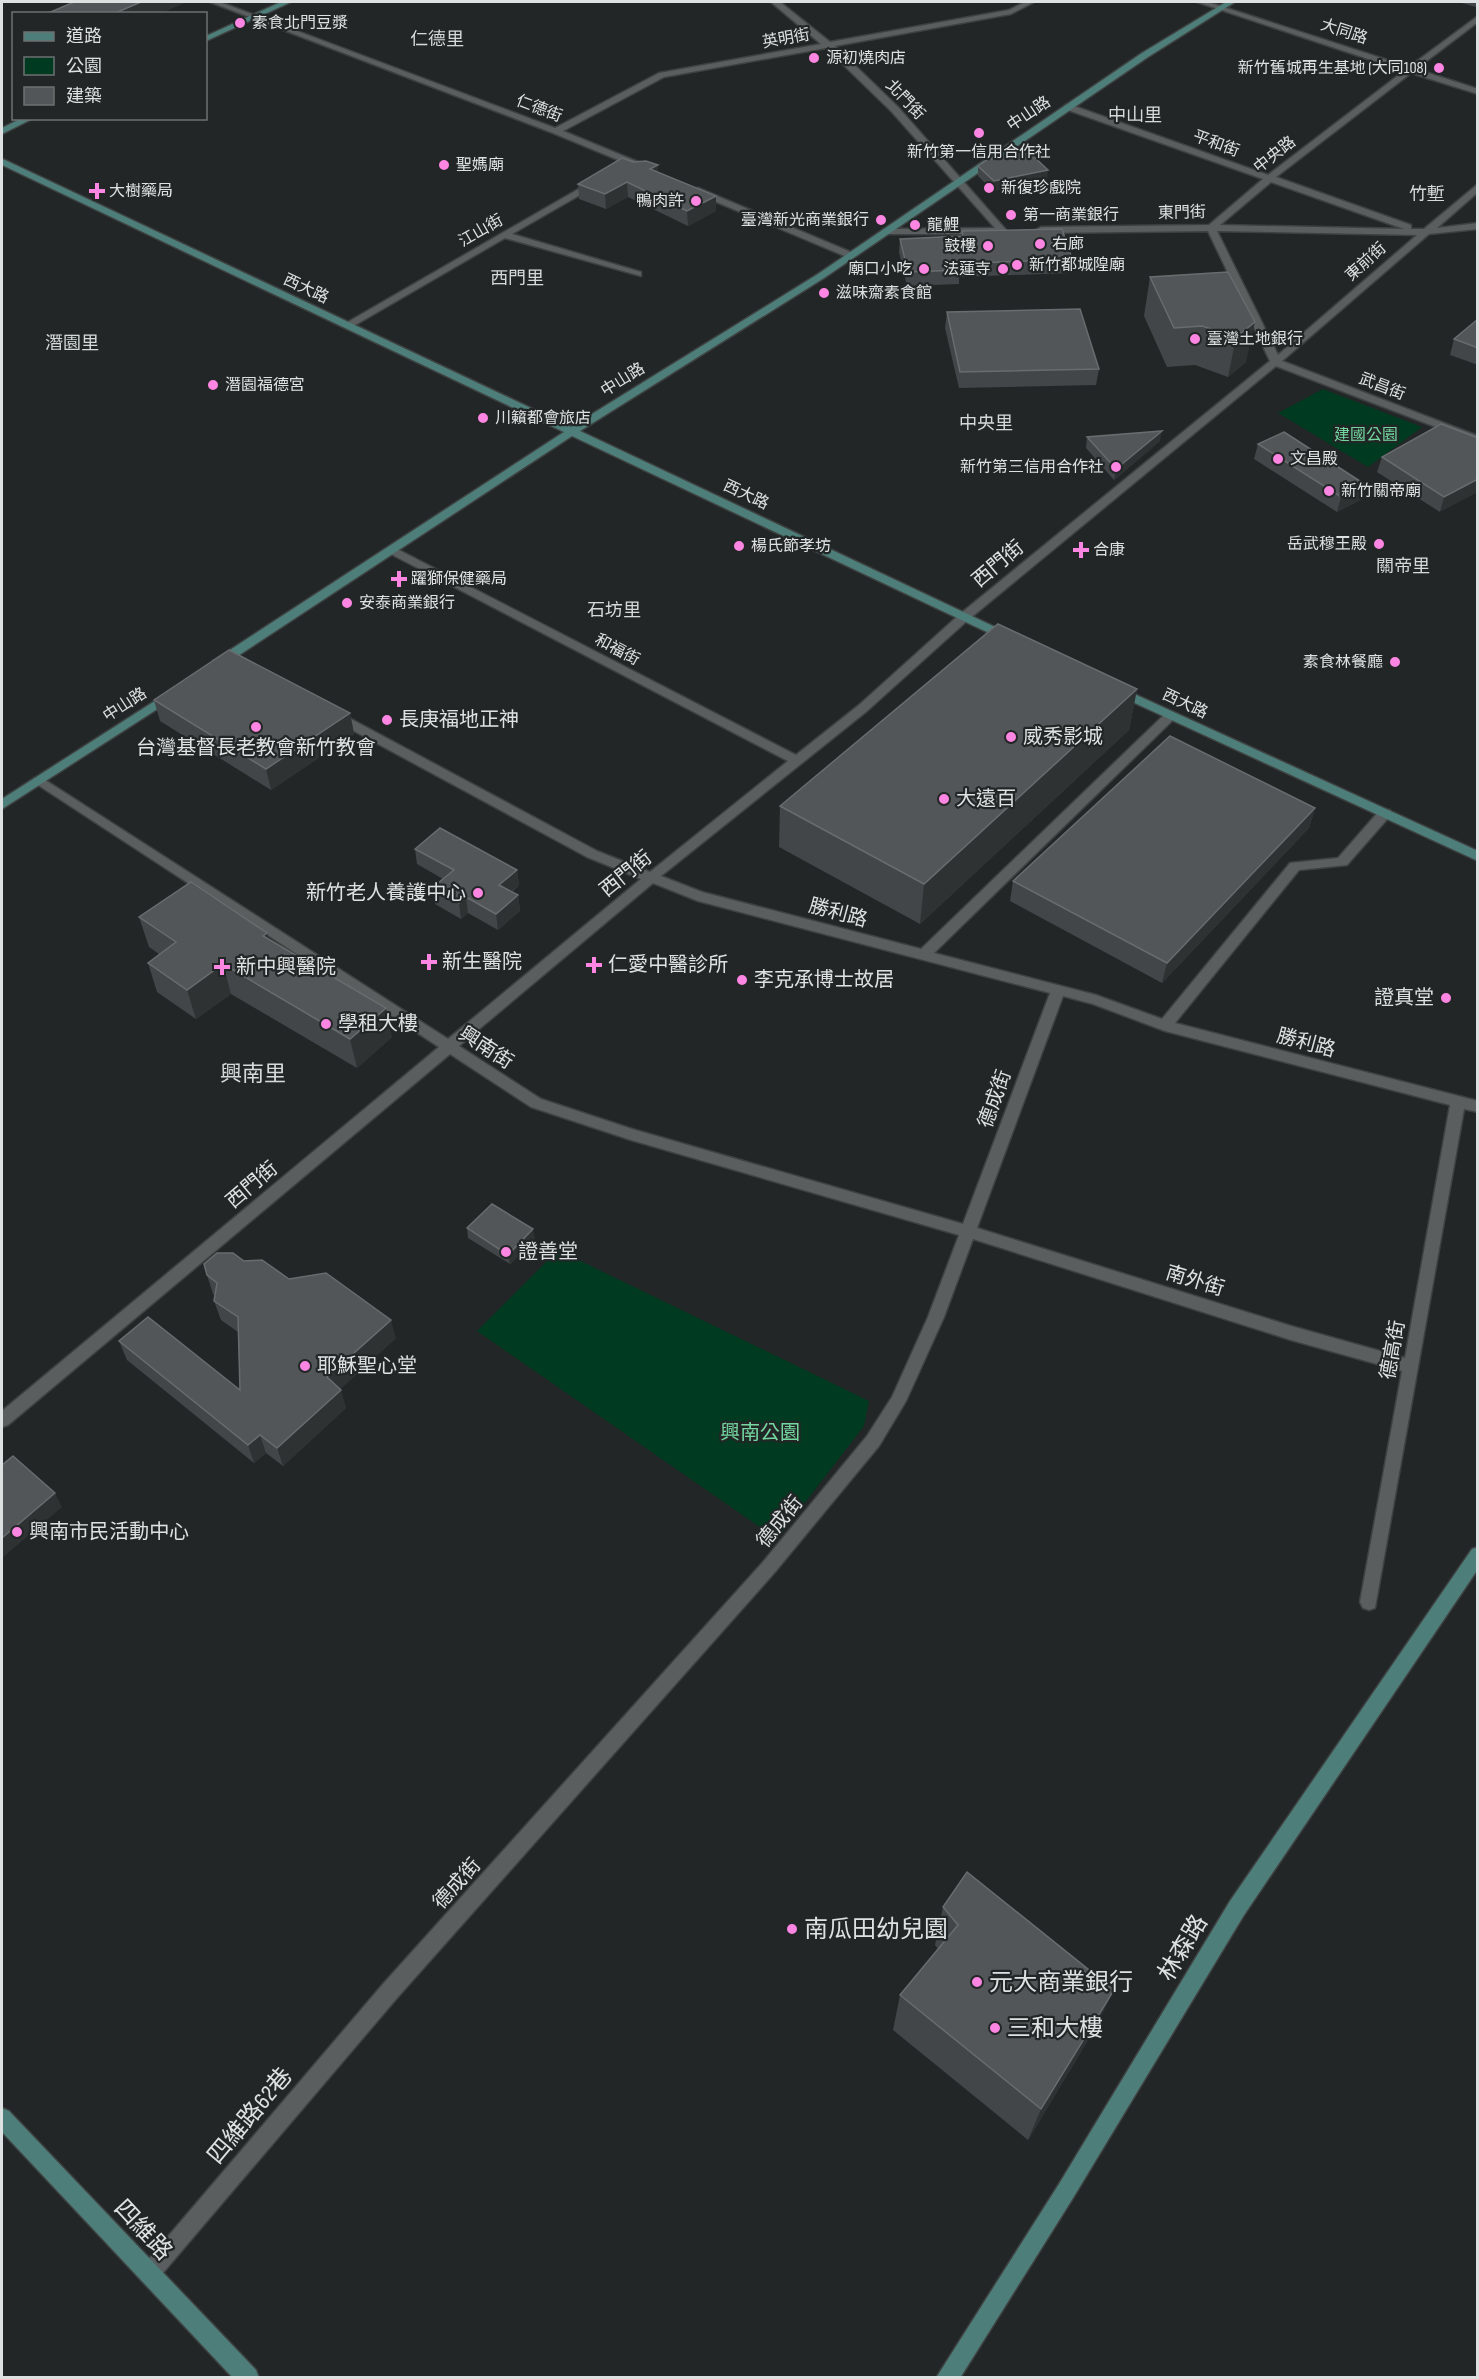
<svg xmlns="http://www.w3.org/2000/svg" width="1479" height="2379" font-family="'Sofia Sans Condensed','Noto Sans TC',sans-serif">
  <rect width="100%" height="100%" fill="#222626"/>
  <g fill="#003a20">
    <path d="M1323,389L1422,427L1368,467L1278,413Z"/>
    <path d="M558,1250L869,1401L864,1426L777,1539L477,1331Z"/>
  </g>
  <g fill="none" stroke-linecap="round" stroke-linejoin="round">
    <g stroke="#3e4141" stroke-width="3">
      <g id="street">
        <path d="M210,2H220L555,128L659,73L821,44L771,2H780L830,42L1009,10L1025,2H1034L1011,14L835,46L898,107L1007,231L1002,234H883V230L886,229L995,228L891,111L826,48L664,77L563,131L643,164L645,166L640,169L553,133Z"/>
        <path d="M1197,2H1208L1409,67L1478,16V22L1416,69L1478,89V94L1411,73L1276,177L1411,225V229H1424L1478,184V192L1437,228L1478,223V229L1429,234L1282,361L1478,436V443L1276,366L968,620L867,711L661,876L702,892L921,949L1166,713H1174V719L934,953L1096,995L1162,1019L1290,863L1338,858L1380,810H1390L1391,813L1390,816L1347,865L1299,870L1175,1023L1478,1101V1112L1464,1109L1375,1608L1369,1610L1363,1608L1360,1602L1402,1371L1291,1340L973,1239L944,1317L906,1401L879,1446L775,1572L397,1998L156,2281L149,2285L142,2281L138,2274L142,2267L383,1984L763,1562L867,1436L892,1397L928,1317L959,1235L631,1140L531,1107L450,1054L8,1425L2,1427V1411L439,1047L32,781L34,778H42L448,1039L641,879L587,857L330,718V712H338L597,851L650,872L788,761L387,552V548H395L796,755L859,705L960,614L1270,361L1208,231L1041,233L1036,230L1041,227L1209,225L1263,179L1065,109V105H1071L1268,175L1404,71ZM1271,182L1404,229L1220,225ZM1217,231L1417,235L1278,355ZM653,883L698,901L1050,993L963,1224L632,1129L541,1099L459,1046ZM1063,996L1093,1004L1165,1031L1450,1105L1405,1358L1291,1326L977,1228Z"/>
        <path d="M596,179L601,182L599,184L512,234L641,272V276L505,238L350,328L341,326Z"/>
        <path d="M698,188L853,253L855,255L847,257L695,193V189Z"/>
      </g>
    </g>
    <g stroke="#3e4141" stroke-width="3">
      <g id="secondary">
        <path d="M281,2H291L206,41V36Z"/>
        <path d="M1226,2H1235L1148,57L824,278L580,431L1012,635V641L1008,642L572,436L221,667H213V661L564,432L2,165V159L5,160L571,427L818,274L1142,53Z"/>
        <path d="M22,118H34L2,134V128Z"/>
        <path d="M1119,687L1478,851V861L1115,694L1113,691Z"/>
        <path d="M172,690L178,694L176,697L2,809V799Z"/>
        <path d="M1478,1547V1569L1244,1915L1073,2198L960,2378H936L1059,2184L1230,1901L1472,1549Z"/>
        <path d="M2,2108L9,2111L256,2370L259,2378H233L2,2132Z"/>
      </g>
    </g>
    <use href="#street" fill="#5a5e5f" fill-rule="evenodd"/>
    <use href="#secondary" fill="#4e7e79" fill-rule="evenodd"/>
  </g>
  <g fill="#424648">
    <path d="M1458,2H1478V6L1476,7Z"/>
    <path d="M633,162L658,165V172L716,211L688,226L628,197L606,209L579,199L578,184Z"/>
    <path d="M978,166L1047,181L993,191L978,176Z"/>
    <path d="M962,231L1072,259L1070,273L959,277V284L907,286L899,252L900,239L962,236Z"/>
    <path d="M1228,272L1246,362L1228,377L1195,365L1167,367L1144,316L1150,277Z"/>
    <path d="M947,312L1099,369L1096,385L959,388L945,328Z"/>
    <path d="M1478,319V365L1450,355L1454,339Z"/>
    <path d="M1087,437L1160,441L1114,480L1086,448Z"/>
    <path d="M1478,438L1440,512L1377,472L1382,457Z"/>
    <path d="M1258,444L1362,499L1337,512L1254,459Z"/>
    <path d="M1137,689L1129,730L920,924L779,847L780,806Z"/>
    <path d="M154,700L350,713L354,734L271,790L160,721Z"/>
    <path d="M1315,808L1309,828L1162,983L1010,901L1013,881Z"/>
    <path d="M415,849L517,870L519,885L512,892L518,895L520,911L498,930L468,913L461,919L435,904L432,888L443,879L417,864Z"/>
    <path d="M139,917L269,940L392,1037L357,1068L231,994L196,1019L157,992L148,963L159,954L149,947Z"/>
    <path d="M467,1228L535,1239L510,1264L468,1238Z"/>
    <path d="M244,1261L289,1279L396,1338L340,1389L346,1408L283,1466L266,1453L254,1463L127,1360L119,1341L240,1390L238,1332L221,1320L214,1301L215,1295L213,1294L207,1275Z"/>
    <path d="M943,1907L1097,2025L1028,2140L893,2030L900,1995L938,1949L935,1945Z"/>
  </g>
  <g fill="#2e3233">
    <path d="M141,2H187L160,14H113Z"/>
    <path d="M658,165V180L650,169Z"/>
    <path d="M1048,170L1047,181L993,191L994,181Z"/>
    <path d="M627,182L628,197L606,209L605,194Z"/>
    <path d="M716,196V211L688,226L687,211Z"/>
    <path d="M1255,322L1246,362L1228,377L1236,337Z"/>
    <path d="M1162,431L1160,441L1114,480L1116,469Z"/>
    <path d="M1478,479V492L1440,512L1444,497Z"/>
    <path d="M1366,485L1362,499L1337,512L1341,497Z"/>
    <path d="M1137,689L1129,730L920,924L924,884Z"/>
    <path d="M350,713L354,734L271,790L266,769Z"/>
    <path d="M1315,808L1309,828L1162,983L1167,963Z"/>
    <path d="M517,870L519,885L501,900L499,885Z"/>
    <path d="M518,895L520,911L498,930L496,914Z"/>
    <path d="M466,897L468,913L461,919L459,903Z"/>
    <path d="M267,933L275,962L263,936Z"/>
    <path d="M223,964L231,994L196,1019L187,990Z"/>
    <path d="M386,1008L392,1037L357,1068L350,1039Z"/>
    <path d="M533,1229L535,1239L510,1264L508,1255Z"/>
    <path d="M391,1320L396,1338L333,1396L327,1377Z"/>
    <path d="M341,1390L346,1408L283,1466L277,1448Z"/>
    <path d="M260,1435L266,1453L254,1463L248,1445Z"/>
    <path d="M55,1493L62,1507L2,1558V1538Z"/>
    <path d="M1114,1990L1097,2025L1028,2140L1041,2109Z"/>
  </g>
  <g fill="#535658" stroke="#686c6e" stroke-width="1.5">
    <path d="M74,2H141L113,14H46Z"/>
    <path d="M1029,152L1048,170L994,181L978,166L987,160Z"/>
    <path d="M622,158L633,162L646,161L658,165L650,169L716,196L687,211L627,182L605,194L578,184Z"/>
    <path d="M1062,229L1072,259L958,264L960,270L908,272L900,239L963,236L962,231Z"/>
    <path d="M1228,272L1255,322L1236,337L1202,326L1174,328L1150,277Z"/>
    <path d="M1080,309L1099,369L960,372L947,312Z"/>
    <path d="M1478,319V348L1454,339Z"/>
    <path d="M1441,424L1478,438V479L1444,497L1382,457Z"/>
    <path d="M1162,431L1116,469L1087,437Z"/>
    <path d="M1284,432L1366,485L1341,497L1258,444Z"/>
    <path d="M998,624L1137,689L924,884L780,806Z"/>
    <path d="M229,650L350,713L266,769L154,700Z"/>
    <path d="M1170,736L1315,808L1167,963L1013,881Z"/>
    <path d="M440,828L517,870L499,885L518,895L496,914L466,897L459,903L432,888L454,870L415,849Z"/>
    <path d="M191,882L267,933L263,936L386,1008L350,1039L223,964L187,990L148,963L176,942L139,917Z"/>
    <path d="M492,1204L533,1229L508,1255L467,1228Z"/>
    <path d="M217,1253H233L244,1261L262,1260L289,1279L326,1273L391,1320L327,1377L341,1390L277,1448L260,1435L248,1445L119,1341L148,1317L240,1390L238,1317L214,1301L217,1283L207,1275L204,1264Z"/>
    <path d="M13,1456L55,1493L2,1538V1465Z"/>
    <path d="M967,1872L1114,1990L1041,2109L900,1995L958,1925L943,1907Z"/>
  </g>
  <g fill="#fd86e2" stroke="#222626" stroke-width="2">
    <circle cx="240" cy="23" r="6"/>
    <circle cx="814" cy="58" r="6"/>
    <circle cx="1439" cy="68" r="6"/>
    <circle cx="979" cy="133" r="6"/>
    <circle cx="444" cy="165" r="6"/>
    <circle cx="989" cy="188" r="6"/>
    <path d="M94 182h6v6h6v6h-6v6h-6v-6h-6v-6h6z"/>
    <circle cx="696" cy="201" r="6"/>
    <circle cx="1011" cy="215" r="6"/>
    <circle cx="881" cy="220" r="6"/>
    <circle cx="915" cy="225" r="6"/>
    <circle cx="1040" cy="244" r="6"/>
    <circle cx="988" cy="246" r="6"/>
    <circle cx="1017" cy="265" r="6"/>
    <circle cx="924" cy="269" r="6"/>
    <circle cx="1003" cy="269" r="6"/>
    <circle cx="824" cy="293" r="6"/>
    <circle cx="1195" cy="339" r="6"/>
    <circle cx="213" cy="385" r="6"/>
    <circle cx="483" cy="418" r="6"/>
    <circle cx="1278" cy="459" r="6"/>
    <circle cx="1116" cy="467" r="6"/>
    <circle cx="1329" cy="491" r="6"/>
    <circle cx="1379" cy="544" r="6"/>
    <circle cx="739" cy="546" r="6"/>
    <path d="M1078 541h6v6h6v6h-6v6h-6v-6h-6v-6h6z"/>
    <path d="M396 570h6v6h6v6h-6v6h-6v-6h-6v-6h6z"/>
    <circle cx="347" cy="603" r="6"/>
    <circle cx="1395" cy="662" r="6"/>
    <circle cx="387" cy="720" r="6"/>
    <circle cx="256" cy="727" r="6"/>
    <circle cx="1011" cy="737" r="6"/>
    <circle cx="944" cy="799" r="6"/>
    <circle cx="478" cy="893" r="6"/>
    <path d="M426 953h6v6h6v6h-6v6h-6v-6h-6v-6h6z"/>
    <path d="M591 956h6v6h6v6h-6v6h-6v-6h-6v-6h6z"/>
    <path d="M219 958h6v6h6v6h-6v6h-6v-6h-6v-6h6z"/>
    <circle cx="742" cy="980" r="6"/>
    <circle cx="1446" cy="998" r="6"/>
    <circle cx="326" cy="1024" r="6"/>
    <circle cx="506" cy="1252" r="6"/>
    <circle cx="305" cy="1366" r="6"/>
    <circle cx="17" cy="1532" r="6"/>
    <circle cx="792" cy="1929" r="6"/>
    <circle cx="977" cy="1982" r="6"/>
    <circle cx="995" cy="2028" r="6"/>
  </g>
  <g text-anchor="middle" dominant-baseline="central" stroke-width="4.5" stroke-linejoin="round" paint-order="stroke">
    <g font-size="16" fill="#dee1e1" stroke="#222626" text-anchor="start">
      <text x="252" y="23">素食北門豆漿</text>
      <text x="826" y="58">源初燒肉店</text>
      <text x="1427" y="68" text-anchor="end">新竹舊城再生基地 (大同108)</text>
      <text x="979" y="152" text-anchor="middle">新竹第一信用合作社</text>
      <text x="456" y="165">聖媽廟</text>
      <text x="1001" y="188">新復珍戲院</text>
      <text x="109" y="191">大樹藥局</text>
      <text x="684" y="201" text-anchor="end">鴨肉許</text>
      <text x="1023" y="215">第一商業銀行</text>
      <text x="869" y="220" text-anchor="end">臺灣新光商業銀行</text>
      <text x="927" y="225">龍鯉</text>
      <text x="1052" y="244">右廊</text>
      <text x="976" y="246" text-anchor="end">鼓樓</text>
      <text x="1029" y="265">新竹都城隍廟</text>
      <text x="912" y="269" text-anchor="end">廟口小吃</text>
      <text x="991" y="269" text-anchor="end">法蓮寺</text>
      <text x="836" y="293">滋味齋素食館</text>
      <text x="1207" y="339">臺灣土地銀行</text>
      <text x="225" y="385">潛園福德宮</text>
      <text x="495" y="418">川籟都會旅店</text>
      <text x="1290" y="459">文昌殿</text>
      <text x="1104" y="467" text-anchor="end">新竹第三信用合作社</text>
      <text x="1341" y="491">新竹關帝廟</text>
      <text x="1367" y="544" text-anchor="end">岳武穆王殿</text>
      <text x="751" y="546">楊氏節孝坊</text>
      <text x="1093" y="550">合康</text>
      <text x="411" y="579">躍獅保健藥局</text>
      <text x="359" y="603">安泰商業銀行</text>
      <text x="1383" y="662" text-anchor="end">素食林餐廳</text>
    </g>
    <g font-size="16" fill="#dee1e1" stroke="#222626">
      <text transform="translate(1344 32) rotate(18)">大同路</text>
      <text transform="translate(786 39) rotate(-10)">英明街</text>
      <text transform="translate(905 100) rotate(46)">北門街</text>
      <text transform="translate(539 109) rotate(21)">仁德街</text>
      <text transform="translate(1029 114) rotate(-34)">中山路</text>
      <text transform="translate(1216 144) rotate(20)">平和街</text>
      <text transform="translate(1275 155) rotate(-38)">中央路</text>
      <text transform="translate(1182 213) rotate(-1)">東門街</text>
      <text transform="translate(481 231) rotate(-30)">江山街</text>
      <text transform="translate(1366 262) rotate(-42)">東前街</text>
      <text transform="translate(306 289) rotate(25)">西大路</text>
      <text transform="translate(623 380) rotate(-32)">中山路</text>
      <text transform="translate(1382 387) rotate(21)">武昌街</text>
      <text transform="translate(746 495) rotate(25)">西大路</text>
      <text transform="translate(617 650) rotate(28)">和福街</text>
      <text transform="translate(1185 704) rotate(25)">西大路</text>
      <text transform="translate(125 705) rotate(-33)">中山路</text>
    </g>
    <g font-size="16" fill="#74d7a0" stroke="#222626">
      <text x="1366" y="435">建國公園</text>
    </g>
    <g font-size="18" fill="#d4d9da" stroke="#222626">
      <text x="437" y="39">仁德里</text>
      <text x="1135" y="115">中山里</text>
      <text x="1427" y="194">竹塹</text>
      <text x="517" y="278">西門里</text>
      <text x="72" y="343">潛園里</text>
      <text x="986" y="423">中央里</text>
      <text x="1403" y="566">關帝里</text>
      <text x="614" y="610">石坊里</text>
    </g>
    <g font-size="20" fill="#dee1e1" stroke="#222626">
      <text transform="translate(998 564) rotate(-40)">西門街</text>
      <text transform="translate(626 874) rotate(-39)">西門街</text>
      <text transform="translate(838 913) rotate(15)">勝利路</text>
      <text transform="translate(1306 1043) rotate(15)">勝利路</text>
      <text transform="translate(486 1048) rotate(33)">興南街</text>
      <text transform="translate(995 1099) rotate(-70)">德成街</text>
      <text transform="translate(252 1185) rotate(-40)">西門街</text>
      <text transform="translate(1195 1281) rotate(17)">南外街</text>
      <text transform="translate(1393 1350) rotate(-80)">德高街</text>
      <text transform="translate(780 1522) rotate(-51)">德成街</text>
      <text transform="translate(457 1884) rotate(-48)">德成街</text>
    </g>
    <g font-size="20" fill="#dee1e1" stroke="#222626" text-anchor="start">
      <text x="399" y="720">長庚福地正神</text>
      <text x="1023" y="737">威秀影城</text>
      <text x="256" y="748" text-anchor="middle">台灣基督長老教會新竹教會</text>
      <text x="956" y="799">大遠百</text>
      <text x="466" y="893" text-anchor="end">新竹老人養護中心</text>
      <text x="442" y="962">新生醫院</text>
      <text x="608" y="965">仁愛中醫診所</text>
      <text x="236" y="967">新中興醫院</text>
      <text x="754" y="980">李克承博士故居</text>
      <text x="1434" y="998" text-anchor="end">證真堂</text>
      <text x="338" y="1024">學租大樓</text>
      <text x="518" y="1252">證善堂</text>
      <text x="317" y="1366">耶穌聖心堂</text>
      <text x="29" y="1532">興南市民活動中心</text>
    </g>
    <g font-size="20" fill="#74d7a0" stroke="#222626">
      <text x="760" y="1433">興南公園</text>
    </g>
    <g font-size="22" fill="#d4d9da" stroke="#222626">
      <text x="253" y="1074">興南里</text>
    </g>
    <g font-size="24" fill="#dee1e1" stroke="#222626" text-anchor="start">
      <text x="804" y="1929">南瓜田幼兒園</text>
      <text x="989" y="1982">元大商業銀行</text>
      <text x="1007" y="2028">三和大樓</text>
    </g>
    <g font-size="24" fill="#dee1e1" stroke="#222626">
      <text transform="translate(1183 1948) rotate(-59)">林森路</text>
      <text transform="translate(250 2116) rotate(-50)">四維路62巷</text>
      <text transform="translate(143 2230) rotate(47)">四維路</text>
    </g>
  </g>
  <rect width="1479" height="2379" fill="none" stroke="#dee1e1" stroke-width="6"/>
  <rect x="12" y="12" width="195" height="108" fill="#222626" stroke="#6d7171" stroke-width="1.5"/>
  <rect x="24" y="32" width="30" height="9" fill="#4e7e79" stroke="#6d7171" stroke-width="1.5"/>
  <text x="66" y="42" font-size="18" fill="#dee1e1">道路</text>
  <rect x="24" y="57" width="30" height="18" fill="#003a20" stroke="#6d7171" stroke-width="1.5"/>
  <text x="66" y="72" font-size="18" fill="#dee1e1">公園</text>
  <rect x="24" y="87" width="30" height="18" fill="#535658" stroke="#6d7171" stroke-width="1.5"/>
  <text x="66" y="102" font-size="18" fill="#dee1e1">建築</text>
</svg>
